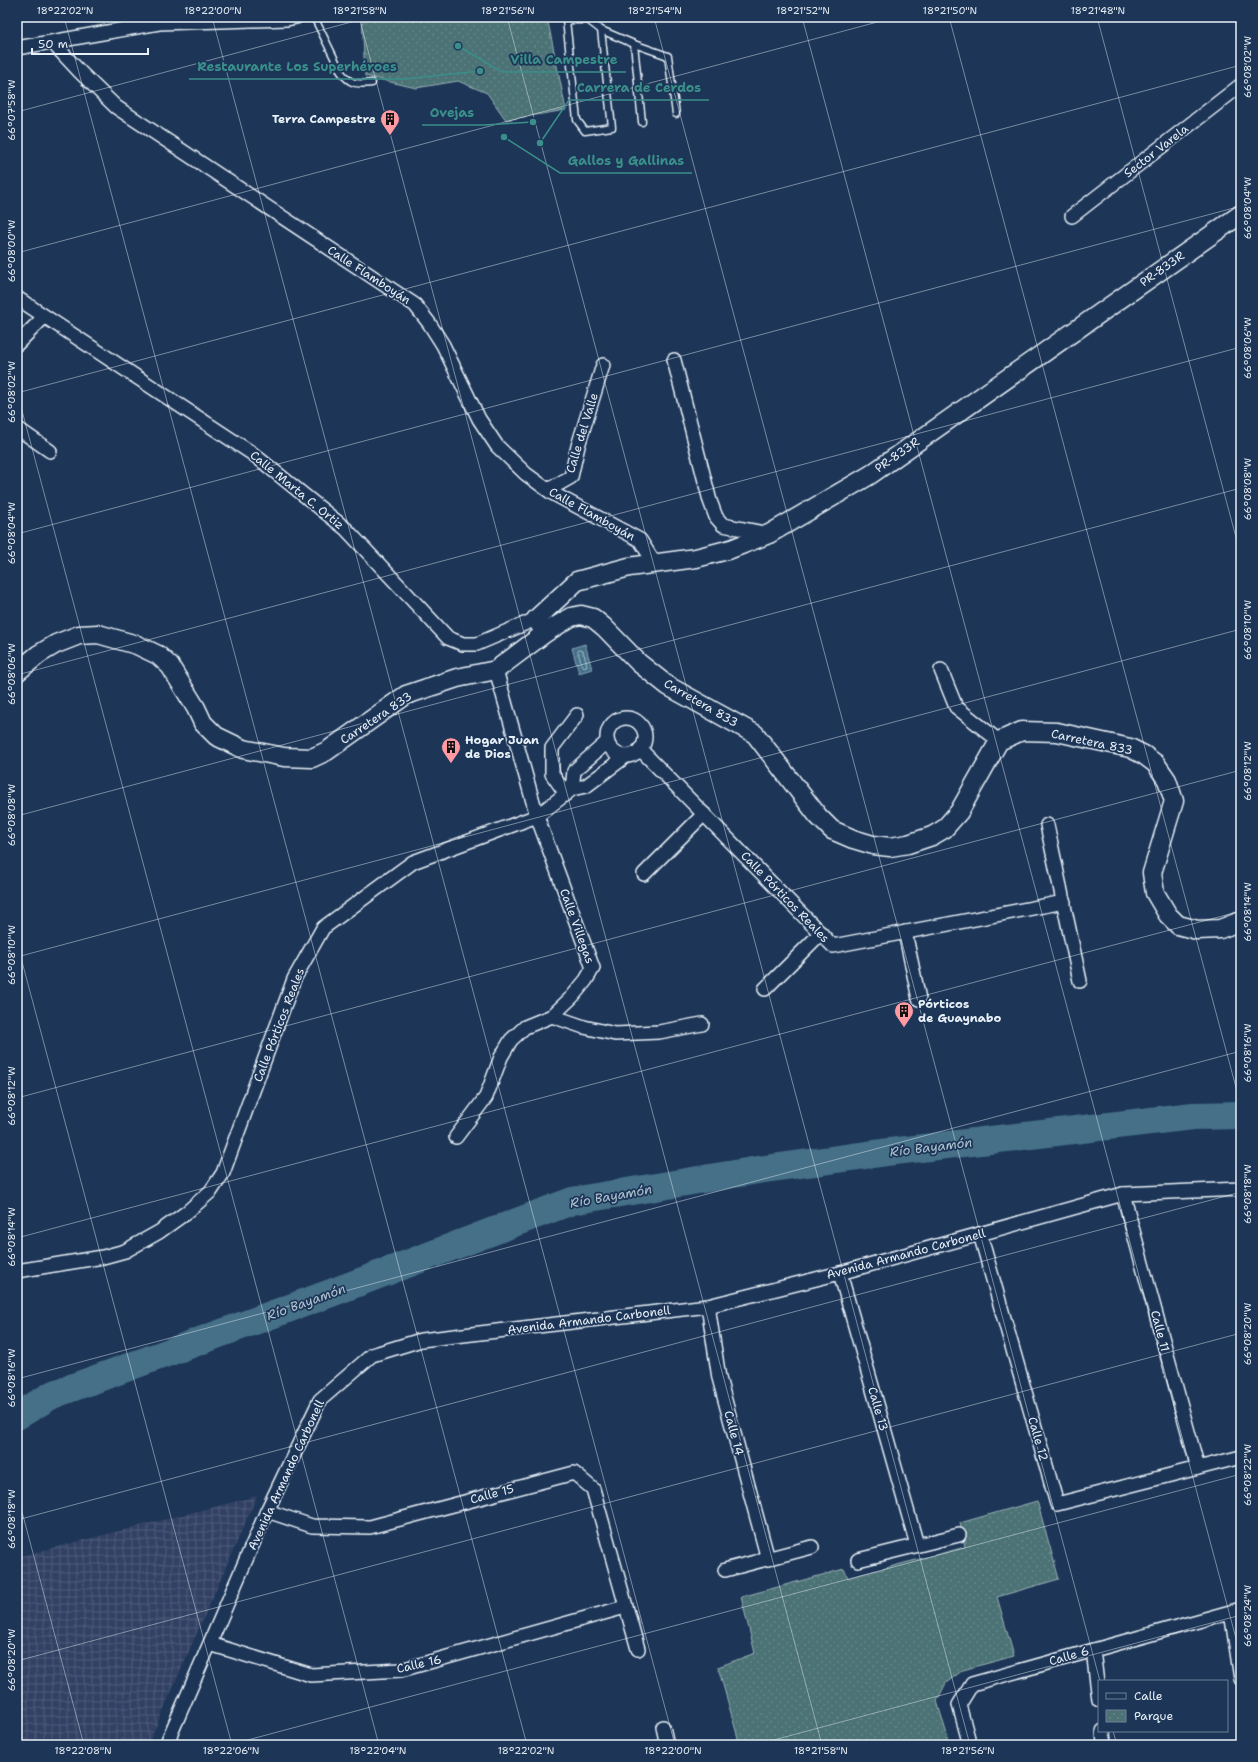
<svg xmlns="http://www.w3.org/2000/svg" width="1258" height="1762" font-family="'Shantell Sans',sans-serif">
  <defs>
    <pattern id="industrial-grid" width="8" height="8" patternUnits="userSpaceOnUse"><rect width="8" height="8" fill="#304164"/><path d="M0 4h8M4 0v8" fill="none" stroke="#4e5d7b"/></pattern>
    <pattern id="park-dots" width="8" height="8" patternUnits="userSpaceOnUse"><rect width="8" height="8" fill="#4c7275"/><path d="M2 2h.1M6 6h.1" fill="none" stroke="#668789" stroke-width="1.8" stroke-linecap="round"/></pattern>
    <pattern id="water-waves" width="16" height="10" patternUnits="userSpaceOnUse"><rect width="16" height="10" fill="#447088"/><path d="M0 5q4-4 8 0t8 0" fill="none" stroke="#5f859a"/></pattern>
  </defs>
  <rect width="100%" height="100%" fill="#1d3557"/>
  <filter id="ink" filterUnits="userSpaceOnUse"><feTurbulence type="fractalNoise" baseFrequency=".025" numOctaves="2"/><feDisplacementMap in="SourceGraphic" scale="8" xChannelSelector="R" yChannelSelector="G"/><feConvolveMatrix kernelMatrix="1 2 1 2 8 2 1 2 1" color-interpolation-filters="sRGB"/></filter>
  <g filter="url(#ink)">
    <path fill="url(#industrial-grid)" d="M257,1496L148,1745H17V1557Z"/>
    <g fill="url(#park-dots)" stroke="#9ab2b6">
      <path d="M362,17H547L566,110L506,120L487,93L458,81L416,88L365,76Z"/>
      <path d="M1037,1501L1059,1579L997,1597L1014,1656L963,1670L946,1683L937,1701L950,1745H740L718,1667L755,1653L741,1597L844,1569L848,1578L965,1547L960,1523Z"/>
    </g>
    <path fill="url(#water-waves)" stroke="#86a4b5" d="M585,644L592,669L579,673L572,648Z"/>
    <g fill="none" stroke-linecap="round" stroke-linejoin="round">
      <path stroke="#a6bdcb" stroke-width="1" d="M579,650L583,651L587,665L585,667L582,666L578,652Z"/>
      <path stroke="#447088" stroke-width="28" d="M17,1416L52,1395L331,1293L572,1201L758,1170L888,1152L1193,1116L1241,1115"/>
      <g stroke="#e8f1f8" stroke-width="9">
        <g id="lane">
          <path d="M314,17L341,72C351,85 356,84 372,83"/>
          <path d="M588,17V20L601,30L612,127L585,131L577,120L566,20H588"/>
          <path d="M601,30L634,44L642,122"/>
          <path d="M634,44L668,56L676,114"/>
        </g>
      </g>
      <g stroke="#e8f1f8" stroke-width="16">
        <g id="street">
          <path d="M52,42L80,72L116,107L415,305L429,323L443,345L479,419L497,446L526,474L552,493L640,540L655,564"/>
          <path d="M17,48L159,23L287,19L296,17"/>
          <path d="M1072,216L1241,85"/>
          <path d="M17,298L253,454L346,529L448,638L463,644H477L536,619"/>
          <path d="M17,344L44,317"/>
          <path d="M674,360L710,501L716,517L723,525L769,534"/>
          <path d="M17,428L50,451"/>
          <path d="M548,490L571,477L578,446L603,365"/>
          <path d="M941,670L956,707L999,741"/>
          <circle cx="626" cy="737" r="19"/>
          <path d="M640,749L833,946L1064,902"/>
          <path d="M572,789L574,771L607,742"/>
          <path d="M566,794L552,774V748L577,715"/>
          <path d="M1047,825L1080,981"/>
          <path d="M644,874L704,814"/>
          <path d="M905,932L919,999"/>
          <path d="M765,989L821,933"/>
          <path d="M552,1016L584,1027L615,1034L659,1032L702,1024"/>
          <path d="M456,1137L486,1097L501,1057L511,1040L525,1027L552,1016L572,997L586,980L593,968L537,816L496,670"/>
          <path d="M1123,1194L1198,1468"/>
          <path d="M980,1234L1057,1504L1241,1457"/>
          <path d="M17,1271L103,1257L125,1251L159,1232L187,1212L211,1191L223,1173L294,979L323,928L413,862L537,816L572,789L586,786L626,756"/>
          <path d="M840,1273L917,1545"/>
          <path d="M708,1306L719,1378L768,1559"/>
          <path d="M267,1511L312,1526L370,1527L574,1473L593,1489L638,1649"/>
          <path d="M858,1560L959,1535"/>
          <path d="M725,1570L812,1547"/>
          <path d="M1231,1612L1241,1679"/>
          <path d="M210,1644L311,1675L401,1670L625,1607"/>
          <path d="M1093,1650L1099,1700"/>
          <path d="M663,1727L667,1745"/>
          <path d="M1103,1731L1104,1745"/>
          <path d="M166,1745L267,1511L320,1400L372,1355L421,1340L708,1306L840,1273L1123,1194L1241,1189"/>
          <path d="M970,1745L959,1705L972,1684L1241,1609"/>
        </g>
      </g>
      <g stroke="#e8f1f8" stroke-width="21">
        <g id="secondary">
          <path d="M545,633L536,619L577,581L629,567L696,558L731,549L769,534L870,475L1241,214"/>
          <path d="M17,672L39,654L56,644L79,635L98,634L137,645L158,655L170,666L196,708L203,723L216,736L243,749L284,757L312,758L327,751L406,695L457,678L496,670L545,633L571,617L581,615L593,618L604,627L639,663L668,686L755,734L818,816L832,830L853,839L873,845L890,847L908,844L932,836L944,829L959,812L999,741L1022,731L1057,732L1130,748L1144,755L1156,764L1167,780L1174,801L1152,873L1155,893L1168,915L1178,925L1197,930L1220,929L1241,921"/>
        </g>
      </g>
      <use href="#lane" stroke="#1d3557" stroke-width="6"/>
      <use href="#street" stroke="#1d3557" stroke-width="13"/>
      <use href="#secondary" stroke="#1d3557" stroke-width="18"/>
    </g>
  </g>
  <path fill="none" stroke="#e8f1f8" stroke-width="1" stroke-opacity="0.45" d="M64,17L527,1745M212,17L675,1745M359,17L822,1745M507,17L970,1745M654,17L1100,1681M802,17L1241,1657M949,17L1241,1106M1097,17L1241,556M17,112L370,17M17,253L896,17M17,392L379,1745M17,393L1241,65M17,534L1241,206M17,675L1241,347M17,816L1241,488M17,943L232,1745M17,957L1241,629M17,1098L1241,770M17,1238L1241,911M17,1379L1241,1051M17,1493L84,1745M17,1520L1241,1192M17,1661L1241,1333M1113,1731L1117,1745M229,1745L1241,1474M755,1745L1241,1615"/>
  <defs>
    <g id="building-pin" transform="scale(1)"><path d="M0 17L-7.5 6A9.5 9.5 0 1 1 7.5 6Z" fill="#ff9aa2" stroke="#1d3557"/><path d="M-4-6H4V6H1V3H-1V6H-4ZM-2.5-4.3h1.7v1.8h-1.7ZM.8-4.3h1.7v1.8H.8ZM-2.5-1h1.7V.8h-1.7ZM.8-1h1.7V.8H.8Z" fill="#111"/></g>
  </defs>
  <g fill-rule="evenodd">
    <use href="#building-pin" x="390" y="119"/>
    <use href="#building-pin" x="451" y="747"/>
    <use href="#building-pin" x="904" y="1011"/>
  </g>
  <g text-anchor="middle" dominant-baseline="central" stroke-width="3.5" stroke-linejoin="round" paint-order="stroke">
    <g font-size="12" font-weight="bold" fill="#e8f1f8" stroke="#1d3557" text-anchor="start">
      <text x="376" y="119" text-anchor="end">Terra Campestre</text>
      <text x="465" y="740">Hogar Juan<tspan x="465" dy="14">de Dios</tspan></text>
      <text x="918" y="1004">Pórticos<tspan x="918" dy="14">de Guaynabo</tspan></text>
    </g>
    <g font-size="12" fill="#e8f1f8" stroke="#1d3557">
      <text transform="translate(1156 151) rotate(-38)">Sector Varela</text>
      <text transform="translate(1162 269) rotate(-35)">PR-833R</text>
      <text transform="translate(369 275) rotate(33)">Calle Flamboyán</text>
      <text transform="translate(582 433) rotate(-73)">Calle del Valle</text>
      <text transform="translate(897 455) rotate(-35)">PR-833R</text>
      <text transform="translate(297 490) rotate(39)">Calle Marta C. Ortiz</text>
      <text transform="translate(592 514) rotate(29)">Calle Flamboyán</text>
      <text transform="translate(701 703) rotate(30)">Carretera 833</text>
      <text transform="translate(376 718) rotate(-34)">Carretera 833</text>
      <text transform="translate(1092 742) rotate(12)">Carretera 833</text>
      <text transform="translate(785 897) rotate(46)">Calle Pórticos Reales</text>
      <text transform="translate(577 926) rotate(70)">Calle Villegas</text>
      <text transform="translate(279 1025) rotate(-69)">Calle Pórticos Reales</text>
      <text transform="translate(906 1254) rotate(-15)">Avenida Armando Carbonell</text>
      <text transform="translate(589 1320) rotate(-7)">Avenida Armando Carbonell</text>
      <text transform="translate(1160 1331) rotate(75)">Calle 11</text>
      <text transform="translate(878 1409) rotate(74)">Calle 13</text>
      <text transform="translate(734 1433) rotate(75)">Calle 14</text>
      <text transform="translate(1038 1439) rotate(74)">Calle 12</text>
      <text transform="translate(286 1475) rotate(-65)">Avenida Armando Carbonell</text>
      <text transform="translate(492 1494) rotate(-15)">Calle 15</text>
      <text transform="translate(1069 1656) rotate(-16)">Calle 6</text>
      <text transform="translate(419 1664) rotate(-13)">Calle 16</text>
    </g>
    <g font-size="13" font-style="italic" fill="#afc4d1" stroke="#1d3557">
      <text transform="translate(931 1147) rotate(-7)">Río Bayamón</text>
      <text transform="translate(611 1196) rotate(-10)">Río Bayamón</text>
      <text transform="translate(306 1302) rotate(-20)">Río Bayamón</text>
    </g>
  </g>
  <path fill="none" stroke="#3a8f8a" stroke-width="1.5" d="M458 46L502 72H626M480 71L405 79H189M540 143L569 100H709M533 122L483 125H422M504 137L560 173H692"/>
  <g fill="#3a8f8a" stroke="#1d3557" stroke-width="1.5">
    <circle cx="458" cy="46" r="4"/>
    <circle cx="480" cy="71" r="4"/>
    <circle cx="540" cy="143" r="4"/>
    <circle cx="533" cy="122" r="4"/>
    <circle cx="504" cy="137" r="4"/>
  </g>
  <g font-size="13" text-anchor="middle" font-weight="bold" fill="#3a8f8a" stroke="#1d3557" stroke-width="3.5" stroke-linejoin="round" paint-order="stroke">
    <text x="564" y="64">Villa Campestre</text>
    <text x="297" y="71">Restaurante Los Superhéroes</text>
    <text x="639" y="92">Carrera de Cerdos</text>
    <text x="452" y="117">Ovejas</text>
    <text x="626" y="165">Gallos y Gallinas</text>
  </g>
  <rect width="1258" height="1762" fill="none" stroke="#1d3557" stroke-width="44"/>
  <rect x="1098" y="1680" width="130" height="52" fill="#1d3557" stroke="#6e8097"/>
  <rect x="1106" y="1693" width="20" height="6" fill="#1d3557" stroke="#6e8097"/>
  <text x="1134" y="1700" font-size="12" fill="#e8f1f8">Calle</text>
  <rect x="1106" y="1710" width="20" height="12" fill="url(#park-dots)" stroke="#6e8097"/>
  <text x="1134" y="1720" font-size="12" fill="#e8f1f8">Parque</text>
  <path d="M32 48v6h116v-6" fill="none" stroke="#e8f1f8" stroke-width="2"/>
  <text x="38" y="48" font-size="12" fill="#e8f1f8" stroke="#1d3557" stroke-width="3" paint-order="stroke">50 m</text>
  <rect x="22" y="22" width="1214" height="1718" fill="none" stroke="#e8f1f8" stroke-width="1.5"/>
  <g font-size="10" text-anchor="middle" fill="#e8f1f8">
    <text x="65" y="14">18°22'02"N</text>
    <text x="213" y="14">18°22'00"N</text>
    <text x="360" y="14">18°21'58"N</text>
    <text x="508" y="14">18°21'56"N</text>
    <text x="655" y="14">18°21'54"N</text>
    <text x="803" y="14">18°21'52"N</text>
    <text x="950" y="14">18°21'50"N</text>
    <text x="1098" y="14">18°21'48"N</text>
    <text transform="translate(1247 67) rotate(-90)" y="4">66°08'02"W</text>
    <text transform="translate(11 110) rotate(-90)" y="4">66°07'58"W</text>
    <text transform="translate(1247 208) rotate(-90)" y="4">66°08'04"W</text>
    <text transform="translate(11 251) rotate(-90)" y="4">66°08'00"W</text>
    <text transform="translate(1247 348) rotate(-90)" y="4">66°08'06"W</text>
    <text transform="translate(11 392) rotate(-90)" y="4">66°08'02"W</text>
    <text transform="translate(1247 489) rotate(-90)" y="4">66°08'08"W</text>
    <text transform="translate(11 533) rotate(-90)" y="4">66°08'04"W</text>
    <text transform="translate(1247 630) rotate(-90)" y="4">66°08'10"W</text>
    <text transform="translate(11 674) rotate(-90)" y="4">66°08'06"W</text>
    <text transform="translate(1247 771) rotate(-90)" y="4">66°08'12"W</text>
    <text transform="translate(11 815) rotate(-90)" y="4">66°08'08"W</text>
    <text transform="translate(1247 912) rotate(-90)" y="4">66°08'14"W</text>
    <text transform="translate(11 955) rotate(-90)" y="4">66°08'10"W</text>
    <text transform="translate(1247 1053) rotate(-90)" y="4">66°08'16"W</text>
    <text transform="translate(11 1096) rotate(-90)" y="4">66°08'12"W</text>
    <text transform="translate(1247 1194) rotate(-90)" y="4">66°08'18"W</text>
    <text transform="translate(11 1237) rotate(-90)" y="4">66°08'14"W</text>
    <text transform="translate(1247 1334) rotate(-90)" y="4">66°08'20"W</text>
    <text transform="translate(11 1378) rotate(-90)" y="4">66°08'16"W</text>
    <text transform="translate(1247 1475) rotate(-90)" y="4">66°08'22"W</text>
    <text transform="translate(11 1519) rotate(-90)" y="4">66°08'18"W</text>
    <text transform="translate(1247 1616) rotate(-90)" y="4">66°08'24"W</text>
    <text transform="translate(11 1660) rotate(-90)" y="4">66°08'20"W</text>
    <text x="83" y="1754">18°22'08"N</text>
    <text x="231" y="1754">18°22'06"N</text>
    <text x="378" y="1754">18°22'04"N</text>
    <text x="526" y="1754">18°22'02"N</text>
    <text x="673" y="1754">18°22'00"N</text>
    <text x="821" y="1754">18°21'58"N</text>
    <text x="968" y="1754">18°21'56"N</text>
  </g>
</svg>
